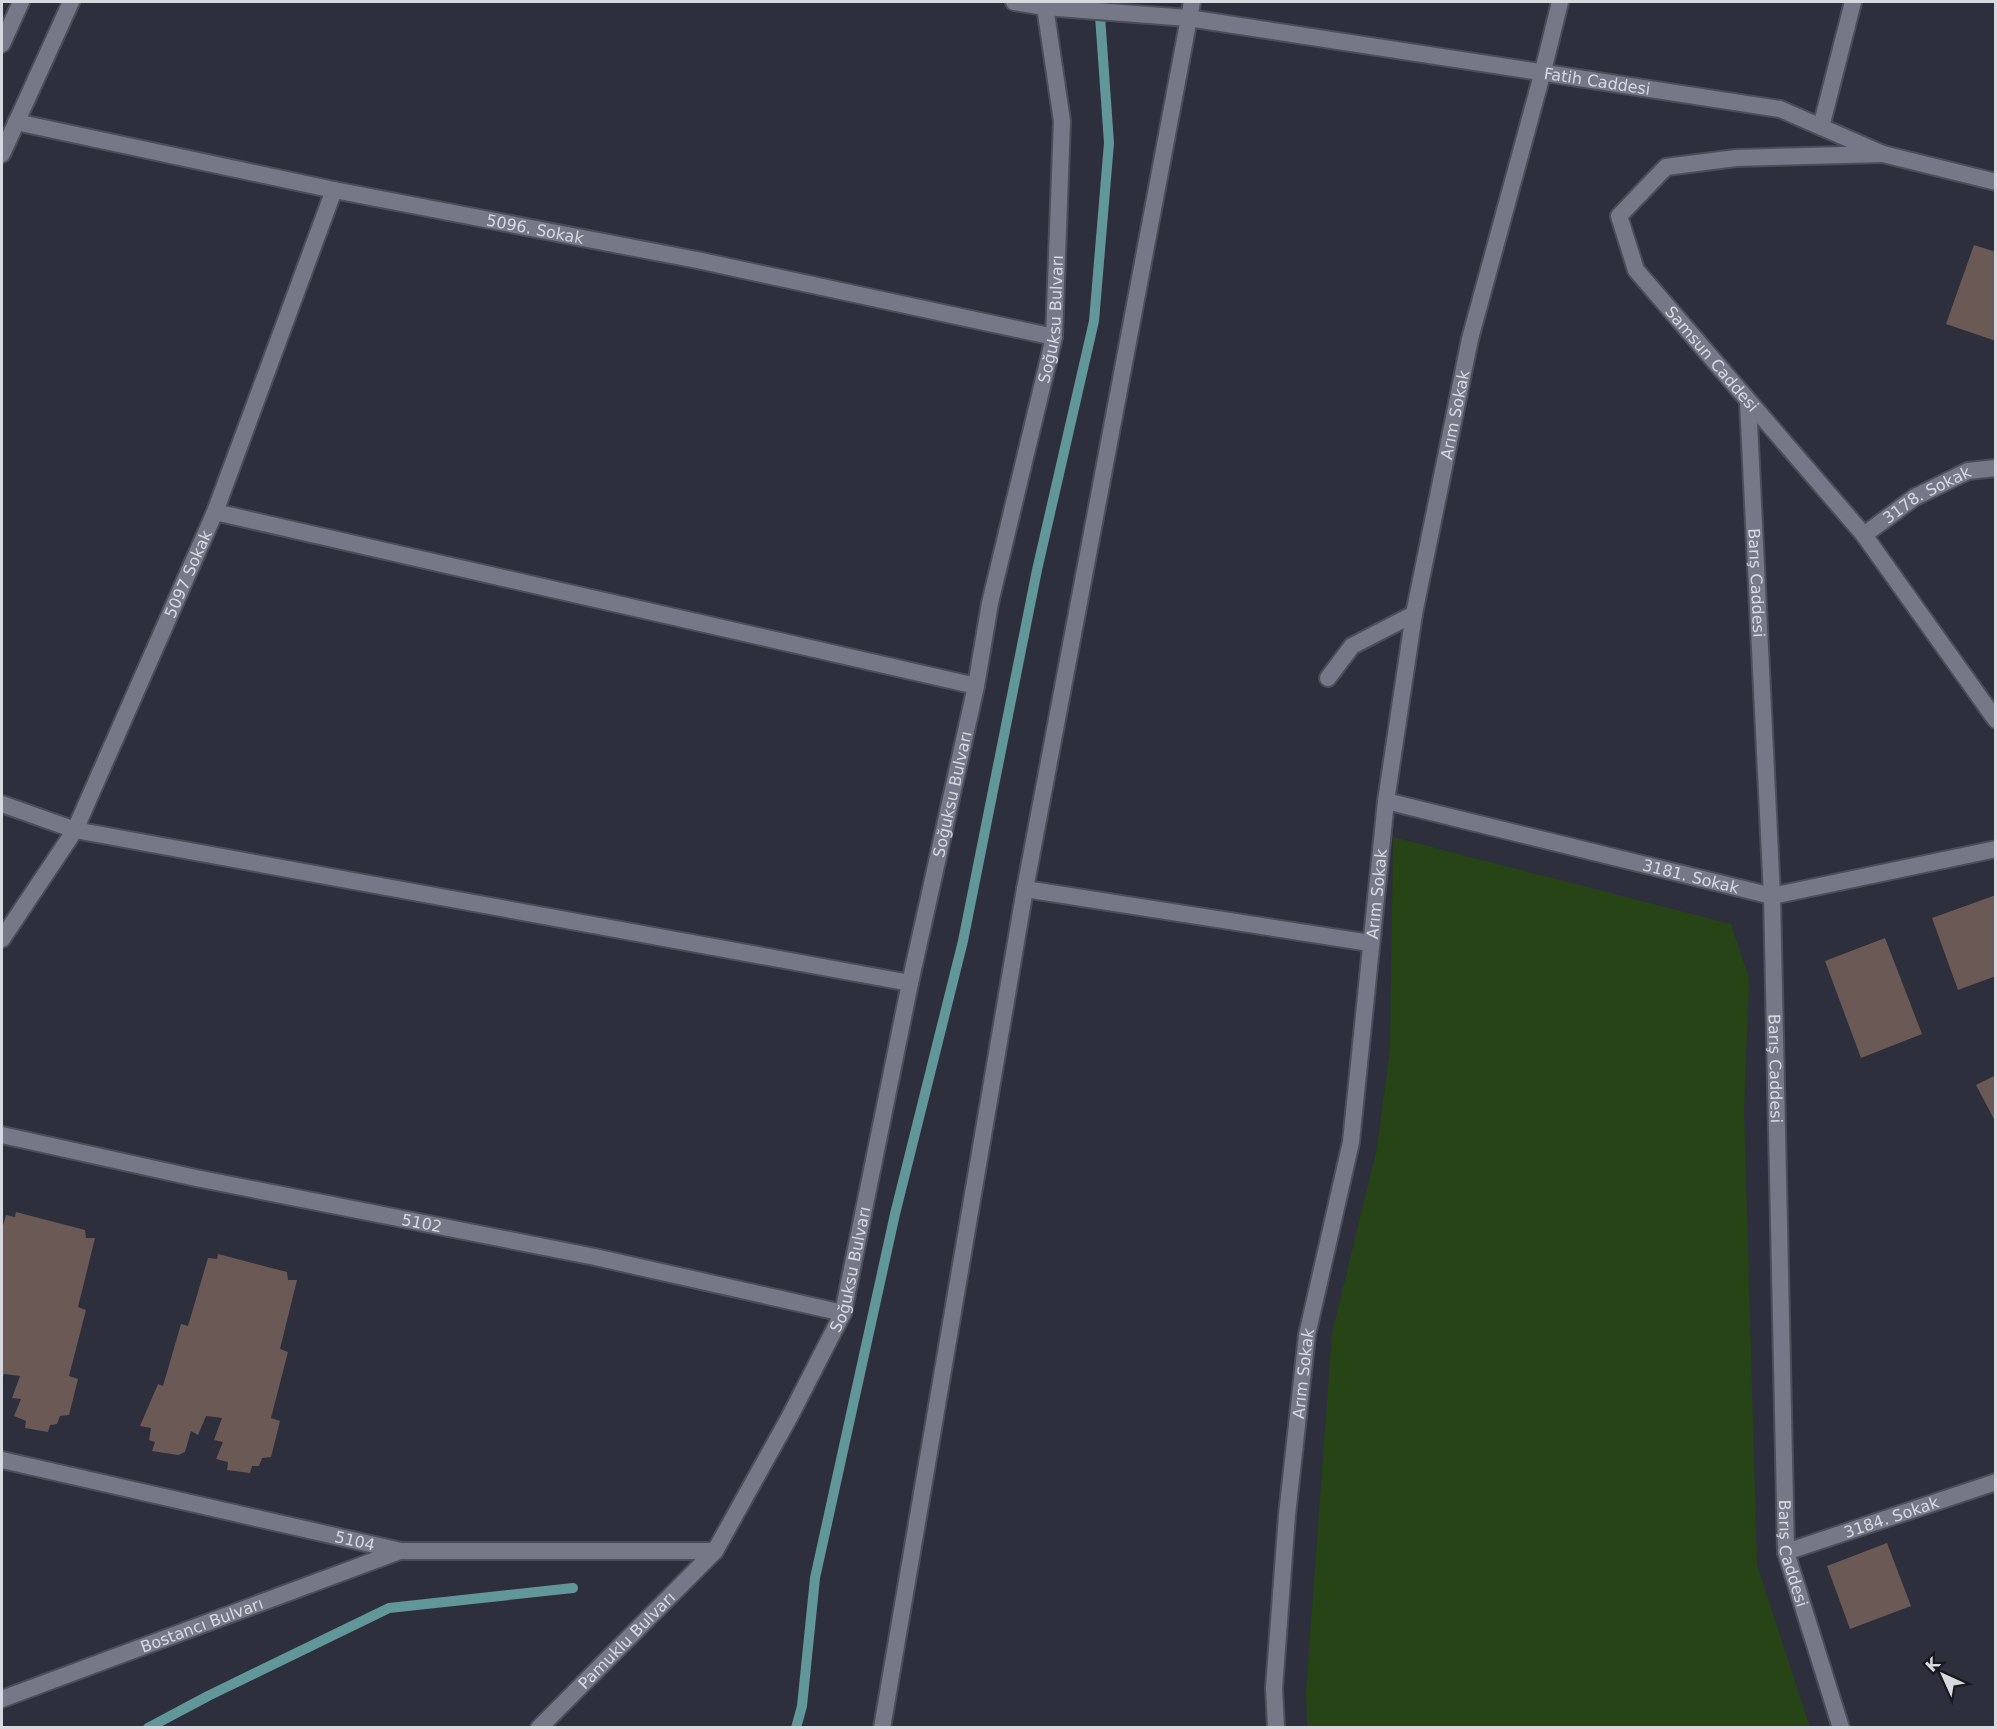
<svg xmlns="http://www.w3.org/2000/svg" width="1997" height="1729" font-family="'DejaVu Sans',sans-serif">
  <rect width="100%" height="100%" fill="#2d2f3c"/>
  <path fill="#264416" d="M1393,837L1731,924L1749,978L1744,1109L1757,1565L1810,1727H1307L1306,1691L1332,1333L1377,1148L1390,1049Z"/>
  <g fill="none" stroke-linecap="round" stroke-linejoin="round">
    <g stroke="#62979a" stroke-width="10">
      <path d="M148,1728L208,1696L389,1608L573,1588"/>
      <path d="M796,1728L802,1706L815,1578L895,1214L963,941L1037,570L1094,321L1109,143L1099,2"/>
    </g>
  </g>
  <g fill="#6b5956">
    <path d="M1974,245L1996,252V341L1946,324Z"/>
    <path d="M1996,895V976L1958,990L1932,918Z"/>
    <path d="M1885,938L1922,1034L1861,1058L1825,961Z"/>
    <path d="M1996,1075V1123L1976,1085Z"/>
    <path d="M16,1212L85,1230L86,1238H95L78,1307L86,1310L69,1376L78,1379L69,1415L60,1416L57,1424L50,1425L48,1432L25,1428L26,1421L14,1416L21,1399L12,1398L20,1376L4,1374L2,1379V1229L6,1215L15,1217Z"/>
    <path d="M218,1254L287,1272L288,1280H297L280,1349L288,1352L271,1418L280,1421L271,1457L262,1458L259,1466H252L250,1473L227,1470L228,1462L216,1459L223,1442L214,1440L222,1418L206,1416L198,1435L191,1431L185,1452L178,1455L152,1451L155,1442L149,1440L151,1428L140,1426L158,1384L163,1386L181,1324L188,1326L208,1258L217,1259Z"/>
    <path d="M1887,1543L1911,1606L1850,1629L1827,1566Z"/>
  </g>
  <g fill="none" stroke-linecap="round" stroke-linejoin="round">
    <g stroke="#4b4d58" stroke-width="20">
      <g id="minor">
        <path d="M1045,2V7L1188,18"/>
        <path id="s1" d="M16,122L334,190L697,260L1054,337"/>
        <path d="M1821,127L1853,2"/>
        <path d="M215,512L976,686"/>
        <path id="s2" d="M1864,535L1915,497L1968,471L1996,468"/>
        <path d="M1328,678L1352,646L1414,614"/>
        <path id="s3" d="M1386,801L1772,896L1996,849"/>
        <path d="M2,804L75,830L910,983"/>
        <path d="M1025,889L1370,943"/>
        <path id="s4" d="M2,939L75,830L215,512L334,190"/>
        <path id="s5" d="M2,1135L196,1178L595,1257L843,1313"/>
        <path id="s6" d="M2,1460L401,1551H715"/>
        <path id="s7" d="M1786,1552L1996,1482"/>
        <path id="s8" d="M2,1699L400,1551"/>
        <path d="M882,1728L1025,889L1192,2"/>
        <path id="s9" d="M1276,1728L1274,1688L1287,1515L1307,1335L1351,1142L1386,801L1414,614L1470,339L1543,71L1560,2"/>
      </g>
    </g>
    <g stroke="#4b4d58" stroke-width="20">
      <g id="tertiary">
        <path id="s10" d="M1188,18L1780,109L1883,154L1996,182"/>
        <path d="M2,44L21,2"/>
        <path d="M2,154L71,2"/>
        <path id="s11" d="M1883,154L1736,158L1666,167L1619,216L1636,270L1864,535L1996,720"/>
        <path id="s12" d="M1748,401L1772,896L1786,1552L1841,1728"/>
        <path id="s13" d="M539,1728L715,1551L789,1418L843,1313L910,983L976,686L990,603L1054,337L1062,121L1045,7L1014,2"/>
      </g>
    </g>
    <use href="#minor" stroke="#767888" stroke-width="16"/>
    <use href="#tertiary" stroke="#767888" stroke-width="16"/>
  </g>
  <g text-anchor="middle" dominant-baseline="central" stroke-width="5" stroke-linejoin="round" paint-order="stroke">
    <g font-size="16" fill="#d7d9e1" stroke="#17171d">
      <text stroke="none"><textPath href="#s10" startOffset="414">Fatih Caddesi</textPath></text>
      <text stroke="none"><textPath href="#s1" startOffset="530">5096. Sokak</textPath></text>
      <text stroke="none"><textPath href="#s13" startOffset="1536">Soğuksu Bulvarı</textPath></text>
      <text stroke="none"><textPath href="#s11" startOffset="459">Samsun Caddesi</textPath></text>
      <text stroke="none"><textPath href="#s9" startOffset="1328">Arım Sokak</textPath></text>
      <text stroke="none"><textPath href="#s2" startOffset="75">3178. Sokak</textPath></text>
      <text stroke="none"><textPath href="#s4" startOffset="411">5097 Sokak</textPath></text>
      <text stroke="none"><textPath href="#s12" startOffset="182">Barış Caddesi</textPath></text>
      <text stroke="none"><textPath href="#s13" startOffset="1050">Soğuksu Bulvarı</textPath></text>
      <text stroke="none"><textPath href="#s3" startOffset="314">3181. Sokak</textPath></text>
      <text stroke="none"><textPath href="#s9" startOffset="842">Arım Sokak</textPath></text>
      <text stroke="none"><textPath href="#s12" startOffset="668">Barış Caddesi</textPath></text>
      <text stroke="none"><textPath href="#s5" startOffset="429">5102</textPath></text>
      <text stroke="none"><textPath href="#s13" startOffset="564">Soğuksu Bulvarı</textPath></text>
      <text stroke="none"><textPath href="#s9" startOffset="356">Arım Sokak</textPath></text>
      <text stroke="none"><textPath href="#s7" startOffset="111">3184. Sokak</textPath></text>
      <text stroke="none"><textPath href="#s6" startOffset="362">5104</textPath></text>
      <text stroke="none"><textPath href="#s12" startOffset="1154">Barış Caddesi</textPath></text>
      <text stroke="none"><textPath href="#s8" startOffset="213">Bostancı Bulvarı</textPath></text>
      <text stroke="none"><textPath href="#s13" startOffset="124">Pamuklu Bulvarı</textPath></text>
    </g>
  </g>
  <rect width="1997" height="1729" fill="none" stroke="#d7d9e1" stroke-width="6"/>
  <g transform="translate(1943 1675) rotate(315)" stroke="#17171d" stroke-width="4.5" paint-order="stroke">
  <path d="M0-4.5L10 22L0 15L-10 22Z" fill="#d7d9e1"/>
  <text y="-9" font-size="16" font-weight="bold" text-anchor="middle" fill="#d7d9e1">K</text>
  </g>
</svg>
